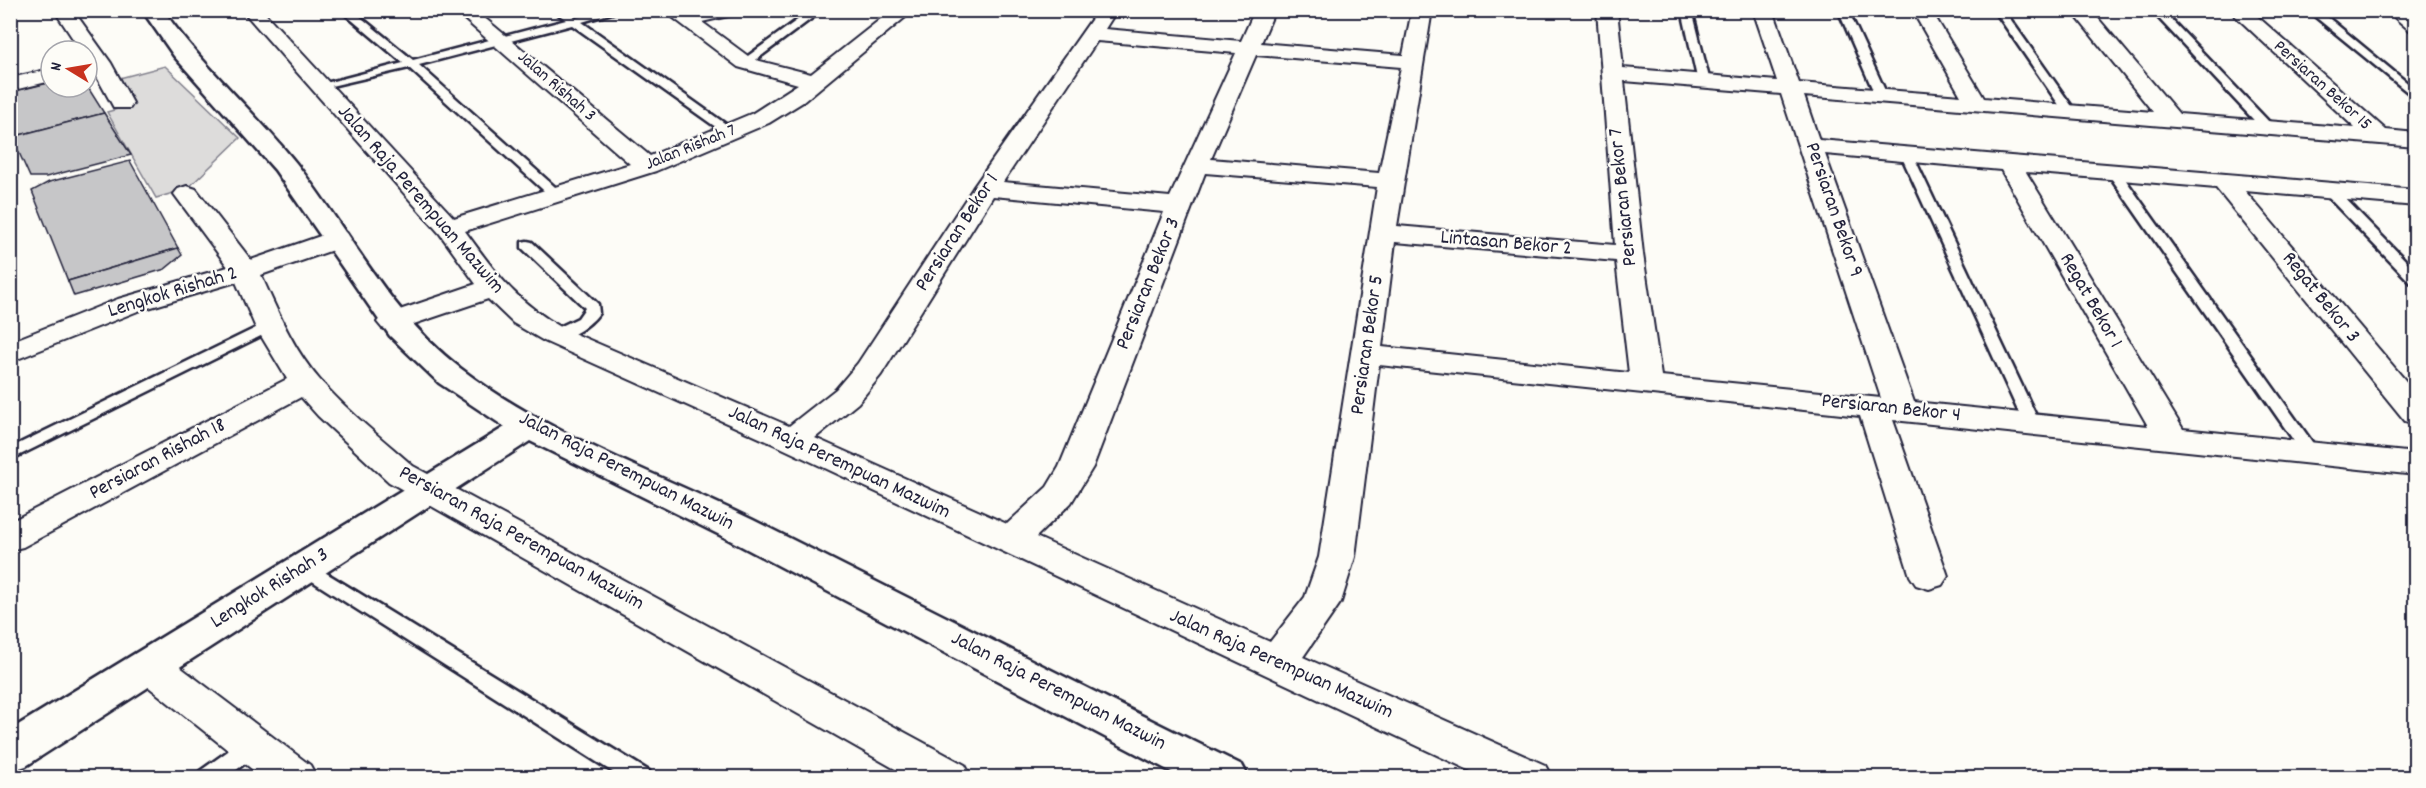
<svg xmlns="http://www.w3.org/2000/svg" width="2426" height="788" font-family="Dekko,sans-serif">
  <rect width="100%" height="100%" fill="#fdfcf7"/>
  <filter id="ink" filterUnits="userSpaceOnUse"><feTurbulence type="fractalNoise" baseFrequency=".0167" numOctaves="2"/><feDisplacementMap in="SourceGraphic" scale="12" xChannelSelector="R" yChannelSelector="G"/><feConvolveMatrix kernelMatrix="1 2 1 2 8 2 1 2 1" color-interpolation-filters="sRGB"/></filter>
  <g filter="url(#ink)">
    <path fill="#dddcdb" stroke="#807f8b" stroke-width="1.5" d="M165,66L240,138L187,189L156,198L107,112L135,104L116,79Z"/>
    <g fill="#c6c6c8" stroke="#22223b" stroke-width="1.5">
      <path d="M51,82V87L87,86L104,113L12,137L10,92Z"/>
      <path d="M104,113L131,155L46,177H30L12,137Z"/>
      <path d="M130,161L178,248L68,281L32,191L49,182Z"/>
      <path d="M178,248L182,255L165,269L74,296L68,281Z"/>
    </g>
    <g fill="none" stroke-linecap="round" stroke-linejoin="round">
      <g stroke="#22223b" stroke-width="5">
        <g id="lane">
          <path d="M340,10H352L413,60L566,20L553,10H565L576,18L603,10H622L582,22L737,132L731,136L727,135L572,25L419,65L564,195L562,198H552L409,68L318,89V85L403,63Z"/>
          <path d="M811,10H823L749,65H741V61Z"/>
          <path d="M1682,10H1692L1710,82L1708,84L1698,82Z"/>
          <path d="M1838,10H1848L1888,97L1886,99L1876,97Z"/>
          <path d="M1994,10H2004L2076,112L2074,115H2066Z"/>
          <path d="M2151,10H2162L2272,125V131H2264Z"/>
          <path d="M2307,10H2319L2416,90V99Z"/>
          <path d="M1906,149L1912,153L2040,424L2038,428L2032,429L2024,424L1900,153Z"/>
          <path d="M2113,168L2118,169L2317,449L2320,453L2317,457H2305L2107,172Z"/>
          <path d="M2329,186L2334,187L2416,271V284L2411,283L2324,193L2322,190Z"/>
          <path d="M527,241L532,242L598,304L599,313C590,326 566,343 549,338L546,335L549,332L578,318L585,308L522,248V242Z"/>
          <path d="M270,321L275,323L278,326L275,329L10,460V448Z"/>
          <path d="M305,560L649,771L652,778H622L298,572L295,567L298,562Z"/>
          <path d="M253,736L261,739L264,745L261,751L226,778H197L200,771L245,739Z"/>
        </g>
      </g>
      <g stroke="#22223b" stroke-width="4">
        <g id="street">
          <path d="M54,10H73L111,63L133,103L130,108H114L87,59V51H81Z"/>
          <path d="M242,10H262L454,218L630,164L454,10H475L650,156L753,113L798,84L738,67L663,10H685L689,13L702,10H739L737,14L702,22L752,59L811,74L892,10H914L803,102L769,123L656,171L465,231C498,276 515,301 564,329L789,426L836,389L858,363L973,188L1098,10H1117L1105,29L1241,41L1255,10H1275L1261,43L1403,55L1412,10H1432L1397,226L1615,245L1597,10H1617L1623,68L1777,81L1753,10H1773L1799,83L1961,96L1912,10H1931L1984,98L2153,112L2071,10H2091L2179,114L2355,128L2229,10H2250L2386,130L2416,133V147L1804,96L1819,140L2416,190V206L2245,191L2416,393V424L2405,421L2216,188L2026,172L2183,429L2416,453V475L1893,420L1948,576L1942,585L1929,589L1916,585L1910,576L1860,416L1379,365L1355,557L1341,602L1303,657L1545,765L1552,778H1486L780,447L544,341L513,323L488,299L402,328L392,331L382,328L377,322L382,316L476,284L440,234ZM1097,41L1236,53L1170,197L1003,182ZM1256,55L1401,67L1379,173L1211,159ZM1624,81L1781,94L1881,398L1661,376L1643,254ZM1825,154L2001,170L2148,426L1914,402ZM1205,173L1377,187L1319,557L1305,597L1270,642L1036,537L1071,503L1093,467ZM993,196L1164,212L1059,467L1047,487L1007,524L815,438L858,403L881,375ZM1395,242L1616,261L1629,373L1382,347Z"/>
          <path d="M2386,10H2408L2416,16V32L2409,30Z"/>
          <path d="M51,69V81L10,91V78Z"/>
          <path d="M187,186L196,189L251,260L329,233L338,231L347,233L351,239L347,245L261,275C277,310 293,349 319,379C347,411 381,438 413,466L965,765L972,778H911L389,482L318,416L301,397L23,547L10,550V522L287,379L255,326L236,282L138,311L10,362V342L118,299L228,267L174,194L178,189Z"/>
          <path d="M149,650L163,654L310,765L317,778H263L135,676L129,665L135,654Z"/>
        </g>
      </g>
      <g stroke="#22223b" stroke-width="5">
        <path id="secondary" d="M142,10H163C202,66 253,110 296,163C350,232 389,313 460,368C547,435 655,472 753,520C916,601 1078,685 1242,765L1249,778H1183L724,537L530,441L26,766L10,771V730L505,427L439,383L390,336L275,170L174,56Z"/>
      </g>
      <use href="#lane" fill="#fdfcf7" fill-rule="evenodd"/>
      <use href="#street" fill="#fdfcf7" fill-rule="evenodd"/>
      <use href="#secondary" fill="#fdfcf7" fill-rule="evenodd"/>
    </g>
  </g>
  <g text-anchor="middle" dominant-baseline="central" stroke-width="5" stroke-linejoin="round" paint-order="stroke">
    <g font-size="18" fill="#22223b" stroke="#fdfcf7">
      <text transform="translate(2322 86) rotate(42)">Persiaran Bekor 15</text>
      <text transform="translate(556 87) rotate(41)">Jalan Rishah 3</text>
      <text transform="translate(691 148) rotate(-22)">Jalan Rishah 7</text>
    </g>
    <g font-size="21" fill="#22223b" stroke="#fdfcf7">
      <text transform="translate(1624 197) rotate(-96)">Persiaran Bekor 7</text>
      <text transform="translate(420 200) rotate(49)">Jalan Raja Perempuan Mazwim</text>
      <text transform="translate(1833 210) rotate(71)">Persiaran Bekor 9</text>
      <text transform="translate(958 233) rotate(-57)">Persiaran Bekor 1</text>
      <text transform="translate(1506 244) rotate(5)">Lintasan Bekor 2</text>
      <text transform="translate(1149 284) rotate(-68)">Persiaran Bekor 3</text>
      <text transform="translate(173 293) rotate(-17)">Lengkok Rishah 2</text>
      <text transform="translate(2320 298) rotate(51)">Regat Bekor 3</text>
      <text transform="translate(2090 301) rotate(60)">Regat Bekor 1</text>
      <text transform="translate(1368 345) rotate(-82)">Persiaran Bekor 5</text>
      <text transform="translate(1891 409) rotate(6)">Persiaran Bekor 4</text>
      <text transform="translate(158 460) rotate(-28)">Persiaran Rishah 18</text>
      <text transform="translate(839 463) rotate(25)">Jalan Raja Perempuan Mazwim</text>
      <text transform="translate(626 472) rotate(27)">Jalan Raja Perempuan Mazwin</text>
      <text transform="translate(521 539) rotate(29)">Persiaran Raja Perempuan Mazwim</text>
      <text transform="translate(270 589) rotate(-32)">Lengkok Rishah 3</text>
      <text transform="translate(1281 665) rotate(24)">Jalan Raja Perempuan Mazwim</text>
      <text transform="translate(1058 692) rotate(27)">Jalan Raja Perempuan Mazwin</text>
    </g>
  </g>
  <rect width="2426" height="788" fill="none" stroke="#fdfcf7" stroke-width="36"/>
  <rect x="18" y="18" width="2390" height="752" fill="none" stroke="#22223b" stroke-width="2" filter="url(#ink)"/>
  <g transform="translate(69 69) rotate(281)"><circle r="28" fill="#fdfcf7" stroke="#a5a5ac" stroke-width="1.5"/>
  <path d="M0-4.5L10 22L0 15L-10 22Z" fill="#c8321e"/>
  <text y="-9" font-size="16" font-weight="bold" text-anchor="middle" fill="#22223b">N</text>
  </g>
</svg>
